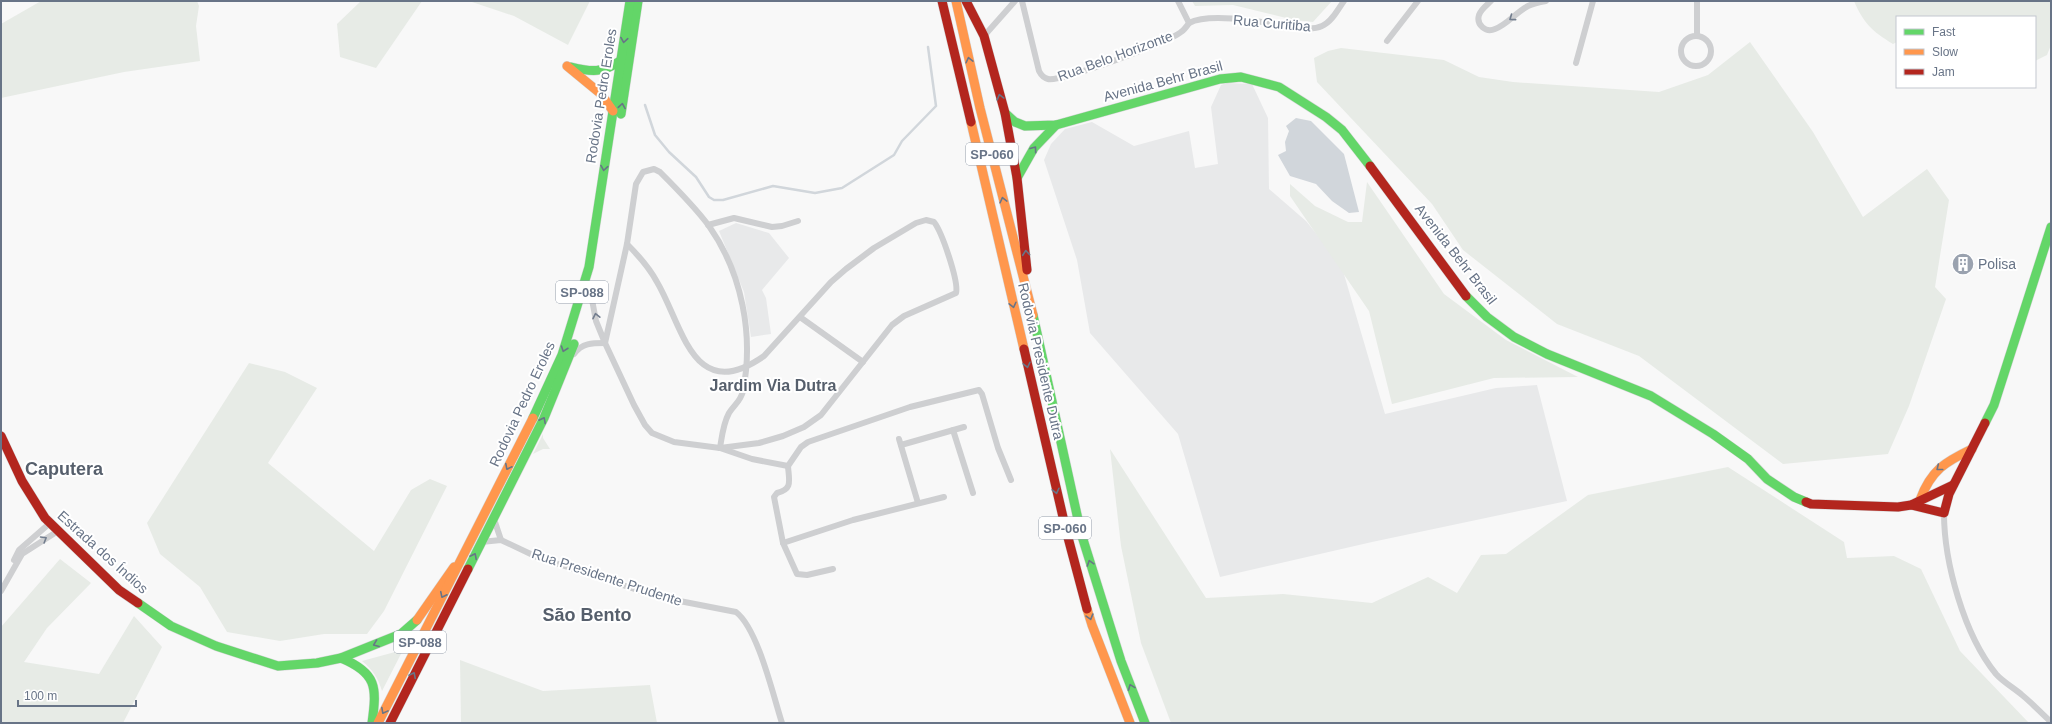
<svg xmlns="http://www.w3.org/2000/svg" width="2052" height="724" font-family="Helvetica,sans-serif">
  <rect width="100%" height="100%" fill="#f8f8f8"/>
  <g fill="#e8e9ea">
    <path d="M1227,83L1252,84L1268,118L1269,189L1306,221L1341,264L1385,414L1496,388L1537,385L1567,501L1372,542L1220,577L1178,434L1090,333L1077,260L1044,160L1051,144L1065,129L1092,122L1134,146L1189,131L1195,168L1218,164L1211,107L1221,85Z"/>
    <path d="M736,223L769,233L789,258L762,290L766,298L771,334L751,337L744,292L719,231Z"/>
  </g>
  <g fill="#e7ebe6">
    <path d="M41,1H197L199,6L196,26L200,61L124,72L1,98V24Z"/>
    <path d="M361,1H422L376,68L340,57L337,24Z"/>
    <path d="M469,1H590L568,45L514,16Z"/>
    <path d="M1192,1H1332L1313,22L1294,20L1233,5L1195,6Z"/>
    <path d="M1854,1H2051V45L2047,55L2035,61V17H1897V42L1893,44C1872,31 1864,24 1854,1Z"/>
    <path d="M1750,42L1813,132L1863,217L1927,169L1949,200L1935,287L1946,299L1909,406L1888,454L1783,464L1639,356L1557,324L1463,250L1432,204L1317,82L1314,58L1328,51L1341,48L1444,60L1479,77L1513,82L1659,92L1708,75Z"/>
    <path d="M1367,182L1444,294L1506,340L1578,377L1494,378L1392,404L1369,311L1290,196V184L1315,206L1348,222H1362Z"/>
    <path d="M249,363L285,372L317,388L268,463L374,551L411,490L430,479L447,486L384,611L367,634H324L280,641L227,632L200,587L160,554L147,523Z"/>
    <path d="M543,434V438L550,449H543L533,454Z"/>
    <path d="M1110,449L1206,598L1283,594L1372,603L1428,577L1457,593L1481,555L1506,554L1588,495L1728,467L1844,542L1847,558L1894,556L1921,569L1960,651L2029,723H1171L1141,643L1121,546Z"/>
    <path d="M60,559L91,583L47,628L24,662L99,674L134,616L162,647L123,723H1V627Z"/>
    <path d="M404,648L382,691C378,678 373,670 362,661L395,652Z"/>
    <path d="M460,660L543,691L650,685L657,723H461Z"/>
  </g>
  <path fill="#d1d6db" d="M1296,118L1311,121L1344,154L1359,212L1349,213L1332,201L1316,184L1290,176L1278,155L1286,151L1285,142L1289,131L1286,126Z"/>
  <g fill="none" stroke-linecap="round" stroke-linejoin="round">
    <path stroke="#d1d6db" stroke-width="2.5" d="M645,105L655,135L669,152L696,177L709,197L714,200H723L773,186L815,193L842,188L894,155L902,141L936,106L928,47"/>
    <g stroke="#d4d5d6" stroke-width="10">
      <g id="fast">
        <path d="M571,67C591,72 603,73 620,61"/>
        <path d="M1005,113L1015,122L1025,126L1056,125L1220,79L1241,77L1279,87L1326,117L1342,130L1370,166"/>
        <path d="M621,114L638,1"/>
        <path d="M1017,178L1034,148L1056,125"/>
        <path d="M1466,296L1487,317L1514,337L1547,354L1651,396L1713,434L1748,459L1767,479L1794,497L1806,502"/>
        <path d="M1033,315L1081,533L1121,661L1145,723"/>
        <path d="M533,418L562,355L589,267L630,1"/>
        <path d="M1985,423L1994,405L2051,227"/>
        <path d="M468,569L544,418L574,344"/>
        <path d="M138,603L171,626L216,646L278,666L317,663L341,658L401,634L417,620"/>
        <path d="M341,658C377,673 377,687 372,723"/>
      </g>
    </g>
    <g stroke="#d4d5d6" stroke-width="10">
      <g id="slow">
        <path d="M956,1L980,108L1033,315"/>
        <path d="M567,66L601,94L613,111"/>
        <path d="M971,122L1024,349"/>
        <path d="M1920,500C1931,470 1945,462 1972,449"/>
        <path d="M1087,609L1092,625L1130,723"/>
        <path d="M417,620L454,567"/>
        <path d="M378,723L533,418"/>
      </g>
    </g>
    <g stroke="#d4d5d6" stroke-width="10">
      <g id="jam">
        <path d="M942,1L971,122"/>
        <path d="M966,1L984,36L1005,113L1017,178L1027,270"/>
        <path d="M1370,166L1466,296"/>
        <path d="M1024,349L1066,530L1087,609"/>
        <path d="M1,436L22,481L45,518L119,590L138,603"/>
        <path d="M1806,502L1811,504L1898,507L1911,505L1953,485"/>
        <path d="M1911,505L1944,513L1949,494L1985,423"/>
        <path d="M390,723L468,569"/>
      </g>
    </g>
    <g stroke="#cecfd1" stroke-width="6">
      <path d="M1022,1L1039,71C1041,75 1044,78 1048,79C1061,82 1169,42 1181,32C1184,30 1187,26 1189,23L1178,1"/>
      <path d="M1491,1C1487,5 1481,9 1479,15C1476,25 1486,33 1495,29C1508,24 1516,12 1528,6C1534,3 1540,2 1546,1"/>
      <path d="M1697,1V35"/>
      <path d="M1189,23C1210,12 1262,22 1286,26C1297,27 1311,31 1322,26C1332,22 1338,9 1344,1"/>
      <circle cx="1696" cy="51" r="15"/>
      <path d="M984,36L1015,1"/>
      <path d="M1387,41L1418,1"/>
      <path d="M1576,63L1593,1"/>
      <path d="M708,225L734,218L772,227L782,226L798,221"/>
      <path d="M627,244C639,256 649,267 657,282C683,326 693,406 764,356L831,282L846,269L874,248L916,223L926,220L934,222C942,232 959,282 956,293L904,316L892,325L821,415L804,427L783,436L759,443L720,448"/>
      <path d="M590,289L596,321L605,343L634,405L645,425L652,433L674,442L720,448L752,459L788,466L801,447L808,442L910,407L979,390L982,394L998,448L1011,480"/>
      <path d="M800,317L863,362"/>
      <path d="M605,343L627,244L636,184L643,172L654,169L660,172C677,189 695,207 709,226C742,273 754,335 743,391C741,401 734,405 729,413C723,424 722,436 720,448"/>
      <path d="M574,354C582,343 592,343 605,343"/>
      <path d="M953,430L973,493"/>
      <path d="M899,439L918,503"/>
      <path d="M901,445L964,427"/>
      <path d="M788,466C789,481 793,489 777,493L774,497L783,543L797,574L807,575L833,569"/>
      <path d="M1944,513C1944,562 1964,635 1996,674C2003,682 2014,688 2022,695C2032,703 2041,713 2051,722"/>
      <path d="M494,519L501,540"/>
      <path d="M481,542L501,540L537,557L659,597L736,612C758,629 773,695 782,723"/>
      <path d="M783,543L853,520L944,497"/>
      <path d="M14,560L19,550L50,523"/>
      <path d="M1,591L22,554L58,531"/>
    </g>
    <use href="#fast" stroke="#63d668" stroke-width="9"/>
    <use href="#slow" stroke="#ff974d" stroke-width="9"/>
    <use href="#jam" stroke="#b3261e" stroke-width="9"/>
  </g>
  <defs><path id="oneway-chevron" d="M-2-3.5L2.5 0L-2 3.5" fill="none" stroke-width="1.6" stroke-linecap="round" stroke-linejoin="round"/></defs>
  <g stroke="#727d8e">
    <use href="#oneway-chevron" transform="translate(1512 18) rotate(144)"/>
    <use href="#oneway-chevron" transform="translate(596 316) rotate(-102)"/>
    <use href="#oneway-chevron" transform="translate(44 539) rotate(-31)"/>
  </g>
  <g stroke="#687487">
    <use href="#oneway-chevron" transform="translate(624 40) rotate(99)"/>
    <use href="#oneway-chevron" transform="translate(969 60) rotate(-103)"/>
    <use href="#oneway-chevron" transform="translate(1000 97) rotate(-105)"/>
    <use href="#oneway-chevron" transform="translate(622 106) rotate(-81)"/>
    <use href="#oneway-chevron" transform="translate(1034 149) rotate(-54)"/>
    <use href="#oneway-chevron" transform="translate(604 168) rotate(99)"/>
    <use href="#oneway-chevron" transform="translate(1003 200) rotate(-104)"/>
    <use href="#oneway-chevron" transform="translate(1026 253) rotate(-95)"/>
    <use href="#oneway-chevron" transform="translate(1013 305) rotate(77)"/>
    <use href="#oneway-chevron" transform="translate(564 349) rotate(109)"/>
    <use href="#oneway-chevron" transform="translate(1027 365) rotate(77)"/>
    <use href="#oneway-chevron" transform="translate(543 420) rotate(-63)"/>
    <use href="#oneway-chevron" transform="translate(508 467) rotate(117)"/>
    <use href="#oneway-chevron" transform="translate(1939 468) rotate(141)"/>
    <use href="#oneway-chevron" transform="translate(1056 491) rotate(77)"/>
    <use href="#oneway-chevron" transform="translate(474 556) rotate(-63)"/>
    <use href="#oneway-chevron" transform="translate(1090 563) rotate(-108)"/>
    <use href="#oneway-chevron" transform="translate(443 595) rotate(116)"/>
    <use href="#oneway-chevron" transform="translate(1090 617) rotate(74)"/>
    <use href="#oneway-chevron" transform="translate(376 644) rotate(159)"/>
    <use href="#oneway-chevron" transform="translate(413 675) rotate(-63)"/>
    <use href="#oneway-chevron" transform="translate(1131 687) rotate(-111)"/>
    <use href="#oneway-chevron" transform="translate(384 711) rotate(118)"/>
  </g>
  <defs>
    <g id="building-disc" transform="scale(1.15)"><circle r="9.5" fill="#9aa2af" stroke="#fff"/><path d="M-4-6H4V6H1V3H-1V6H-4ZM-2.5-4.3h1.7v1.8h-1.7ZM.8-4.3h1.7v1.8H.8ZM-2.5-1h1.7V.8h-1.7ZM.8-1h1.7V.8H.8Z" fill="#fff"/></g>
  </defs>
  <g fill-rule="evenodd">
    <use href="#building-disc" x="1963" y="264"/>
  </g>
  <g text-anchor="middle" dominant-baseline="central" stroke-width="4" stroke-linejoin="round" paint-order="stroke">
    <g fill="#fff" stroke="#959eab" stroke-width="1">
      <rect x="966" y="143" width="52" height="22" rx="3"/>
      <rect x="556" y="281" width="52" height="22" rx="3"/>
      <rect x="1039" y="517" width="52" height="22" rx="3"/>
      <rect x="394" y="631" width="52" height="22" rx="3"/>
    </g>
    <g font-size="13" font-weight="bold" fill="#687487">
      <text x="992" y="154">SP-060</text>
      <text x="582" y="292">SP-088</text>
      <text x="1065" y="528">SP-060</text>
      <text x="420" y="642">SP-088</text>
    </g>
    <g font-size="14" fill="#687487" stroke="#fff">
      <text transform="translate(1272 23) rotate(5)">Rua Curitiba</text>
      <text transform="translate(1115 56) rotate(-20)">Rua Belo Horizonte</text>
      <text transform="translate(1163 81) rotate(-15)">Avenida Behr Brasil</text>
      <text transform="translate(601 96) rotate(-81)">Rodovia Pedro Eroles</text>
      <text transform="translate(1456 254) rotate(52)">Avenida Behr Brasil</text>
      <text transform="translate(1041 361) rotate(77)">Rodovia Presidente Dutra</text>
      <text transform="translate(522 404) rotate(-65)">Rodovia Pedro Eroles</text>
      <text transform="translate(103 552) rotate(42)">Estrada dos Índios</text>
      <text transform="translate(607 577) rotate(18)">Rua Presidente Prudente</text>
    </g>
    <g font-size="14" fill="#687487" stroke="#fff" text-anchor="start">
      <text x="1978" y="264">Polisa</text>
    </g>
    <g font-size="16" font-weight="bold" fill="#565f6c" stroke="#fff">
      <text x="773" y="385">Jardim Via Dutra</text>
    </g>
    <g font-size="18" font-weight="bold" fill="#565f6c" stroke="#fff">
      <text x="64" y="469">Caputera</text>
      <text x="587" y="615">São Bento</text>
    </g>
  </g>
  <rect width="2052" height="724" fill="none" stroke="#687487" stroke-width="4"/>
  <rect x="1896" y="16" width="140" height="72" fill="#ffffff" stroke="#c3c7cf"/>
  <rect x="1904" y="29" width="20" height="6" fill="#63d668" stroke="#c3c7cf"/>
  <text x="1932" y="36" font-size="12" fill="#687487">Fast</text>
  <rect x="1904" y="49" width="20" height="6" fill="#ff974d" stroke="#c3c7cf"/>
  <text x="1932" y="56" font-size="12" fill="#687487">Slow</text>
  <rect x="1904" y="69" width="20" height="6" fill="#b3261e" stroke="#c3c7cf"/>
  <text x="1932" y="76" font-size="12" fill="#687487">Jam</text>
  <path d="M18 700v6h118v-6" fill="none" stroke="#687487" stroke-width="2"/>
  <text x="24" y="700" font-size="12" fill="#687487" stroke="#ffffff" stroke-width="3" paint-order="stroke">100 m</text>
</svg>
